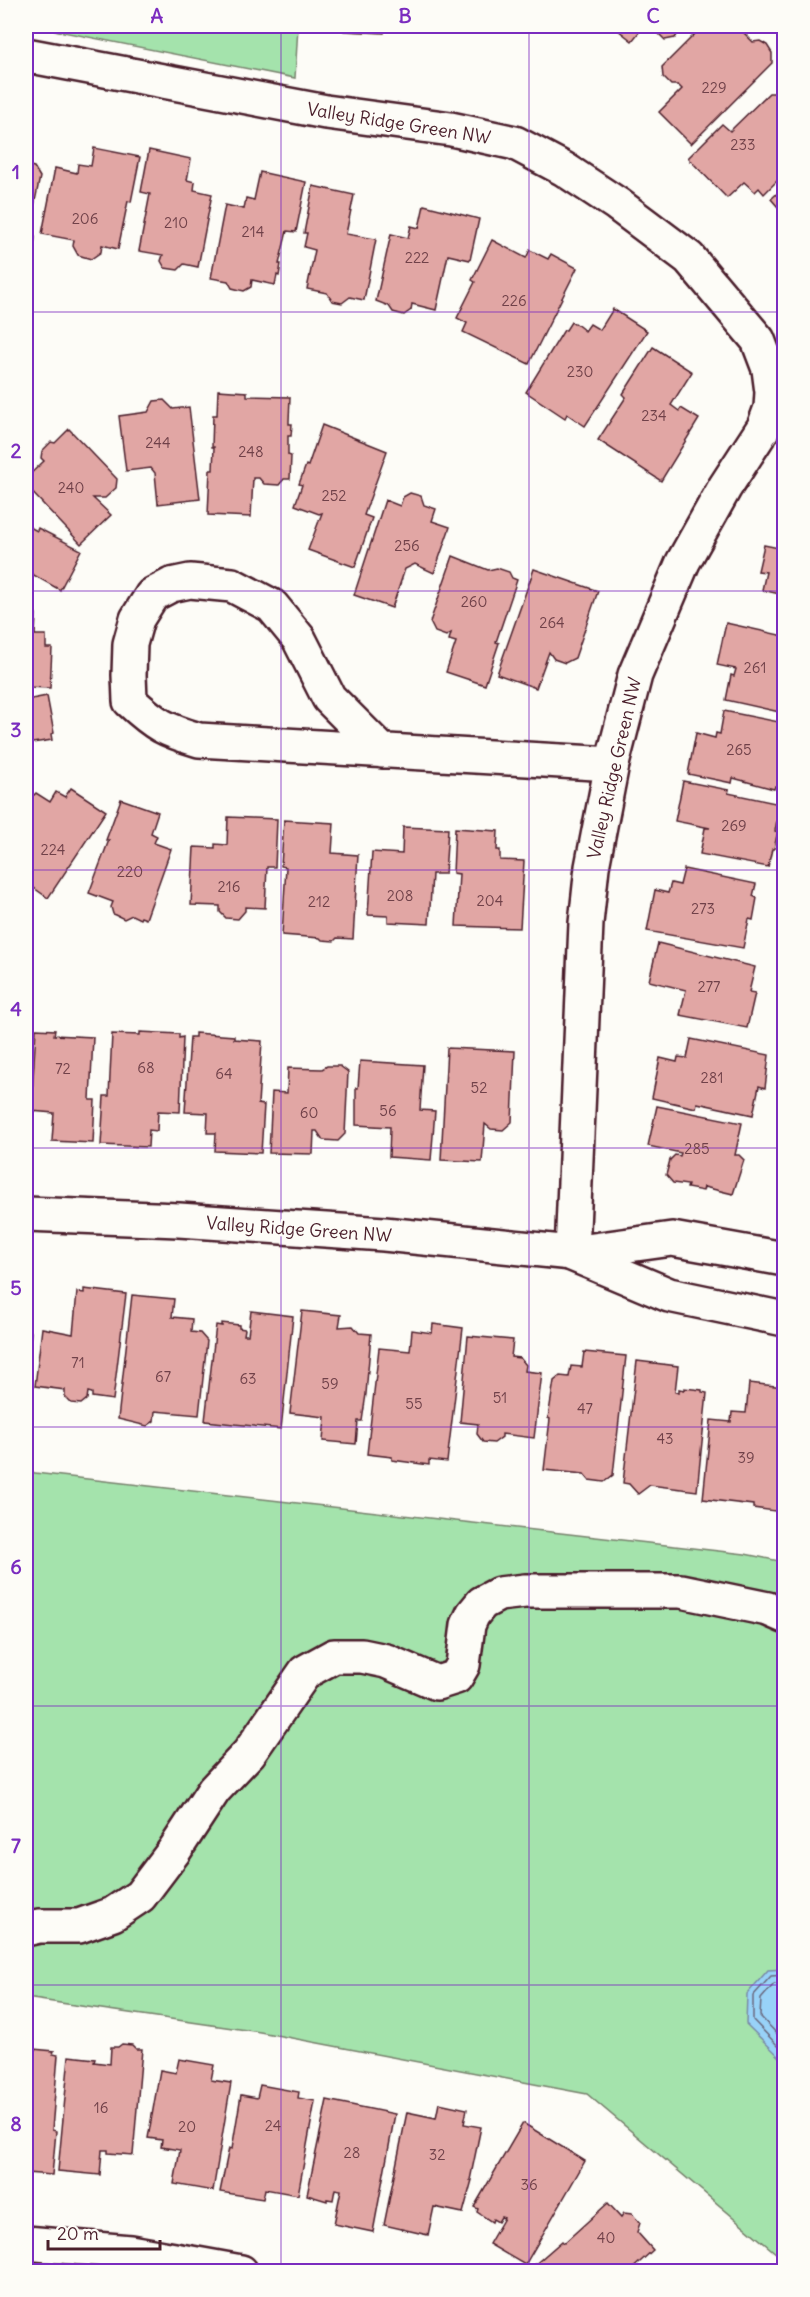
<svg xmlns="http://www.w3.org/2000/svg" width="810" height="2297" font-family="Delius,sans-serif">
  <rect width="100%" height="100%" fill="#fdfcf7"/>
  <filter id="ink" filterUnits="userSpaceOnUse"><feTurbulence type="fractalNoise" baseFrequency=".0167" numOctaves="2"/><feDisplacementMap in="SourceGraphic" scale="12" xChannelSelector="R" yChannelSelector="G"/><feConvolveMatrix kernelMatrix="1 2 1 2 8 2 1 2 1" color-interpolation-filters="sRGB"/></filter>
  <g filter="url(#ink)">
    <g fill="#a4e3ac" stroke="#77816c" stroke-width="1.5">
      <path d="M48,26H298L295,78L48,29Z"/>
      <path d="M26,1472L745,1554L784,1562V2260L587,2094L260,2032L26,1998Z"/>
    </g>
    <path fill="#98d2f8" stroke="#798aa6" stroke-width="1.5" d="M784,1969V2061L746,2024L747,1994L768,1970Z"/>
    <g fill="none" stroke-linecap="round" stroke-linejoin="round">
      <g stroke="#69677d" stroke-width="1.5">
        <path d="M784,1975L771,1976L753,1996V2020L784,2052"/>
        <path d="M784,1983L774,1984L761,1999L760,2016L784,2041"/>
      </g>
    </g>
    <g fill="#e1a6a4" stroke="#4a1f2b" stroke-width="1.5">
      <path d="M344,26H385L384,33L344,31Z"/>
      <path d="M613,26H644L632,41Z"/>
      <path d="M653,26H683L675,38L665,40L654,29Z"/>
      <path d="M703,26H737L753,42L760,41L767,45L772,53V63L691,144L659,112L682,89L678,85H671L663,77L662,67Z"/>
      <path d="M769,93H779L784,98V174L764,194L759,188L755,192L744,182L727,198L688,158L722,124L730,131Z"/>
      <path d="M94,148L140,157L131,202L128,201L118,249L102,245L101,252L91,259L78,255L73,246L74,240L42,234L55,168L77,173L78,164L91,166Z"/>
      <path d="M149,150L191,159L187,180L195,182L194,190L212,194L198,267L184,264L178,270L165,268L161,261L163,255L139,251L150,194L141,192Z"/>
      <path d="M26,165L34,167L40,177L28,235L35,237L33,254L26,252Z"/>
      <path d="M260,172L306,182L296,232L287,231L279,264H281L279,276L277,275L275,285L252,280L251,287L244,291L232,288L228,281L211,278L225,205L244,209L246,198L254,200Z"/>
      <path d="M313,186L354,195L346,234L376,239L364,300L350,297L342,303L332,301L327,293L307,289L315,250L304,247L307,233H304Z"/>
      <path d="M784,187V214L771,199Z"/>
      <path d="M424,205L479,219L470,260L448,255L436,310L412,304L411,310L404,315L393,312L389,306L376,301L391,234L408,238L411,226L419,228Z"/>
      <path d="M492,240L526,258L530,250L548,259L551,254L577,268L529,364L463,332L467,323L457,318L475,282L472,280Z"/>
      <path d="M613,309L647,331L585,426L567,414L565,418L526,392L564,330H566L571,322L574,324L575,323L585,331L590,324L600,330Z"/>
      <path d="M653,347L692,372L671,405L679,411L681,408L699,419L661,481L598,440L626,397L623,394Z"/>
      <path d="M218,390L247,392V396L290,397L289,421V424H292L291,436H288V455L291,456L290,479H284L279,485L264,484L259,478H253L251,517L208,515L210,470H213L214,447H212L213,415H217Z"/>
      <path d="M164,400L173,409L189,407L200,499L158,504L155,473L151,468L126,471L119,416L148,412L154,401Z"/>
      <path d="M322,425L387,451L364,515L372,518L355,567L308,550L322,513L319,514L295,505L302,485L299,484L306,465L308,466Z"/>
      <path d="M69,429L117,479L116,488L105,498H93L111,515L81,544L26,486V478L44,461L41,458L42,451L51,442L55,443Z"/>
      <path d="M410,493L421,496L424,505L436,509L432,521L450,527L434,573L415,564L405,569L392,608L354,595L385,500L400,506L403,497Z"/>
      <path d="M26,525L37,531L38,528L81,550L60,590L32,574L26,586Z"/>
      <path d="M764,545L784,549V595L762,590L766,572L758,571Z"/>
      <path d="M453,556L488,570L497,568L509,572L512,578L517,580L496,642L499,643L485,685L446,672L456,642L449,640L451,633L446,636L435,632L430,622Z"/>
      <path d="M534,569L598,591L575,658L565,663L554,659L549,652L536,688L497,674Z"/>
      <path d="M26,613L36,614L35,635H46V648H52L50,688L26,687Z"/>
      <path d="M726,623L784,636V713L726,700L731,675L734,676L736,669L717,665Z"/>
      <path d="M47,696L54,733L51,734L52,740L26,744V700Z"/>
      <path d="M724,711L784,723V761L779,787L775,786L774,789L733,778L732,783L688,774L696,733L715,738L716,733L720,734Z"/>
      <path d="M683,781L729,790L728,793L780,804L775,831L778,832L777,835L774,849H772L768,867L700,854L705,828H710L675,821Z"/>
      <path d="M71,788L106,811L48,898L31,886L26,890V801L31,793L34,795L36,793L50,802L56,792L65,797Z"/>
      <path d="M121,799L158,812L151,833L157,836L154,843L171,849L146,919L141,917L140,919L132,915L124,919L116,915L113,914L111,907L113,902L89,893L109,840H106Z"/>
      <path d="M228,817L277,819L275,867H267L265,908L245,907V911L238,919L226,918L220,912V906L191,905L194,847L215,848V844L227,845Z"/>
      <path d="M284,820L334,823L332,853L358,855L353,939L337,938L334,941L322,940L320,938L282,935L286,867L281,866Z"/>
      <path d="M403,827L448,829L445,874H432L429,924L388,922V916L368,915L372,852L402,854Z"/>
      <path d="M455,828L498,831L497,850H500V860L524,861L520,928L456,926L459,874L453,873Z"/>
      <path d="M684,869L756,884L753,896L757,898L753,920L749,919L743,948L647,931L655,890L668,893L671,883L680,885Z"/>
      <path d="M658,943L755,967L749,992L755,993L747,1028L680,1015L686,990L649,981Z"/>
      <path d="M36,1029L55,1030L54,1035L93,1037L90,1100H95L93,1143L52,1141L54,1113L31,1111Z"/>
      <path d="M140,1032L179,1034V1038L183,1037L180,1112L158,1111L157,1131L149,1130L148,1147L101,1145L104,1096H109L112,1034L140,1035Z"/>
      <path d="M195,1033L234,1036V1039L262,1041L258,1104L264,1105L261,1153L215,1151L216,1133H207L208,1113L185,1112L190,1037H195Z"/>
      <path d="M691,1039L769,1055L765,1088L759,1086L753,1115L697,1103L696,1108L652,1098L660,1058L677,1062L678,1057L687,1058Z"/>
      <path d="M447,1048L515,1051L512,1122L503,1130L491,1129L485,1124L482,1162L441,1160Z"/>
      <path d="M360,1061L423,1065L420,1110L435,1111L431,1160L389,1157L390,1127L356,1125V1088H358Z"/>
      <path d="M327,1066H340L348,1072L345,1134L338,1141L323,1140L317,1131H314L313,1154L269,1153L272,1092L287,1093L288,1068L322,1069Z"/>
      <path d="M657,1106L742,1123L735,1155H739L744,1160L733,1194L704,1187L703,1191L687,1188L688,1185L673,1183L666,1175L670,1160L675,1155L680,1156L681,1153L648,1146Z"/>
      <path d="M84,1289L126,1294L113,1400L92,1397V1393L88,1392L87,1399L81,1404L71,1403L65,1397V1390L35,1386L42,1328L73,1334L77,1292L84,1293Z"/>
      <path d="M132,1295L174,1299L172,1317L192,1319L191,1332L200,1333L207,1341L199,1415L155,1411L154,1421L147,1426L118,1419Z"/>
      <path d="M251,1311L293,1316L281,1429L205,1421L216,1325L222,1326V1323L239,1325V1328L245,1329L244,1335H248Z"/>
      <path d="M302,1311L341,1315L339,1327L353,1326L359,1333L371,1334L366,1394L362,1421H358L356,1444L323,1441L325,1417L290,1413Z"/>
      <path d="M433,1324L463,1328L447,1462L429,1460V1465L392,1460V1457L367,1454L379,1348L410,1351L412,1330L432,1333Z"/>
      <path d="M26,1326L31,1332L26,1377Z"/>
      <path d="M468,1336L513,1340L511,1357L520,1358L526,1365L525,1371L542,1373L534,1438L502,1434V1437L494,1443L483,1442L477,1434L478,1424L460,1422Z"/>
      <path d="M584,1352L626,1356L613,1475L604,1482L589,1480L584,1474L544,1470L550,1419L548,1418L554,1381L560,1376L569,1377L571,1366L582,1367Z"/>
      <path d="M637,1361L678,1366L675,1392L679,1393V1389L684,1390V1388L702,1390V1392L707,1393L697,1491L650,1485L638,1494L629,1484L623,1483Z"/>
      <path d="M749,1383L784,1387V1492L782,1512L753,1508V1505L703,1499L711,1420L731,1422L732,1412L746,1413Z"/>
      <path d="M122,2044L132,2045L136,2049H142L133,2155L108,2153V2150H102L100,2175L58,2171L69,2056L95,2059L94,2062L110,2064L111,2047H118Z"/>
      <path d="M33,2049L54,2051L53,2054L58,2055L52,2130L56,2131L52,2175L26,2173V2052L33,2053Z"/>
      <path d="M179,2059L214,2065L211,2080L231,2083L213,2191L174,2184L180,2150L161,2147L162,2140L148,2138L160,2070L176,2073Z"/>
      <path d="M260,2085L299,2092L298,2098L315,2101L298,2195L265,2189L263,2199L220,2192L229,2148L232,2149L241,2095L257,2098Z"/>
      <path d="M327,2100L395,2114L373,2232L334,2224L341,2190L335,2189L333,2200L327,2199V2201L307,2195Z"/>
      <path d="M439,2103L467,2109L464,2124L481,2127L470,2180H472L463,2213L434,2207L428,2235L384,2225L407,2112L436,2118Z"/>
      <path d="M523,2123L585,2161L525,2265L489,2244L504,2218L501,2217L498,2222L493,2219L492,2222L477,2212L478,2209L474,2207Z"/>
      <path d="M608,2203L621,2217L624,2213L632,2214L640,2223L637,2232L653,2250L629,2272H533L531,2268L562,2241L564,2243Z"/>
    </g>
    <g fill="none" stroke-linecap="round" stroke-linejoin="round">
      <g stroke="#4a1f2b" stroke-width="38">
        <g id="minor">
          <path d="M26,55L326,112L451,129L515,143L564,169L617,204L689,258L758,340L769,369L772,392L771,408L764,427L725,487L683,562L635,675L612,764L592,867L586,923L572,1253"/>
          <path d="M382,751L329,698L299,639L272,606L232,585L190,581L171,585L152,595L137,619L130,644L129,675L130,701C156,725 165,730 199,740L612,764"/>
          <path d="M26,1214L179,1220L384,1234L572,1253L672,1239L784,1259"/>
          <path d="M572,1254L669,1295L784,1319"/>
          <path d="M26,1929L39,1926H79L113,1914L140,1896L174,1851L214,1790L249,1753L305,1672L334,1656H362L386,1661L437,1683L456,1677L463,1665L468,1625L473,1614L482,1603L499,1594L525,1591H681L768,1609L784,1616"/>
          <path d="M26,2243L130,2252L241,2272"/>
        </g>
      </g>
      <use href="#minor" stroke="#fdfcf7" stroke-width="33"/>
    </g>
  </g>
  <path fill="none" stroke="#7b2cbf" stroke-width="1.5" stroke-opacity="0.55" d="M281,26V2272M529,26V2272M26,312H784M26,591H784M26,870H784M26,1148H784M26,1427H784M26,1706H784M26,1985H784"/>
  <g text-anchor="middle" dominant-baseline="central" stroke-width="4.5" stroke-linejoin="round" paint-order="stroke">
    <g font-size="15" fill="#704149">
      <text x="714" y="87">229</text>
      <text x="743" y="144">233</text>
      <text x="85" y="218">206</text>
      <text x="176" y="222">210</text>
      <text x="253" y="231">214</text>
      <text x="417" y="257">222</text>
      <text x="514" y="300">226</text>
      <text x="580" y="371">230</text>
      <text x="654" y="415">234</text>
      <text x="158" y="442">244</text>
      <text x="251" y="451">248</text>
      <text x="71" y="487">240</text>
      <text x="334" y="495">252</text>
      <text x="407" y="545">256</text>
      <text x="474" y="601">260</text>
      <text x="552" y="622">264</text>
      <text x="755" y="667">261</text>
      <text x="739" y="749">265</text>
      <text x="734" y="825">269</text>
      <text x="53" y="849">224</text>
      <text x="130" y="871">220</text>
      <text x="229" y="886">216</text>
      <text x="400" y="895">208</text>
      <text x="490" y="900">204</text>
      <text x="319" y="901">212</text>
      <text x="703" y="908">273</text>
      <text x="709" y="986">277</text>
      <text x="146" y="1067">68</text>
      <text x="63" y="1068">72</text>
      <text x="224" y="1073">64</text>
      <text x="712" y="1077">281</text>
      <text x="479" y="1087">52</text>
      <text x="388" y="1110">56</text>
      <text x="309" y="1112">60</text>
      <text x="697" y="1148">285</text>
      <text x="78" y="1362">71</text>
      <text x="163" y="1376">67</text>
      <text x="248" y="1378">63</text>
      <text x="330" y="1383">59</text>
      <text x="500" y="1397">51</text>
      <text x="414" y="1403">55</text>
      <text x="585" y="1408">47</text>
      <text x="665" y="1438">43</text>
      <text x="746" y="1457">39</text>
      <text x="101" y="2107">16</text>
      <text x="273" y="2125">24</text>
      <text x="187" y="2126">20</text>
      <text x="352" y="2152">28</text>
      <text x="437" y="2154">32</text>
      <text x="529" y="2184">36</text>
      <text x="606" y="2237">40</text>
    </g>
    <g font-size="18" fill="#4a1f2b" stroke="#fdfcf7">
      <text transform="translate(399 123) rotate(9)">Valley Ridge Green NW</text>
      <text transform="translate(614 768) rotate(-77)">Valley Ridge Green NW</text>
      <text transform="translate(299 1229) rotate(4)">Valley Ridge Green NW</text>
    </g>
  </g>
  <rect width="810" height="2297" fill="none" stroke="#fdfcf7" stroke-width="66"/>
  <path d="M48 2240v9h112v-9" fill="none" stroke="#4a1f2b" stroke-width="3"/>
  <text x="57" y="2240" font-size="18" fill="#4a1f2b" stroke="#fdfcf7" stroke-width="4.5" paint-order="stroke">20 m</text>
  <rect x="33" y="33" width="744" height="2231" fill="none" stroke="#7b2cbf" stroke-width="2"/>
  <g font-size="20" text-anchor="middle" font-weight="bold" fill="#7b2cbf">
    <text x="157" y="23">A</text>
    <text x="405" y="23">B</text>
    <text x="653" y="23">C</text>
    <text x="16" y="179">1</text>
    <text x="16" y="458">2</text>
    <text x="16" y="737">3</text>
    <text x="16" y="1016">4</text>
    <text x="16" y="1295">5</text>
    <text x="16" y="1574">6</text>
    <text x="16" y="1853">7</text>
    <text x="16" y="2131">8</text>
  </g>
</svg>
